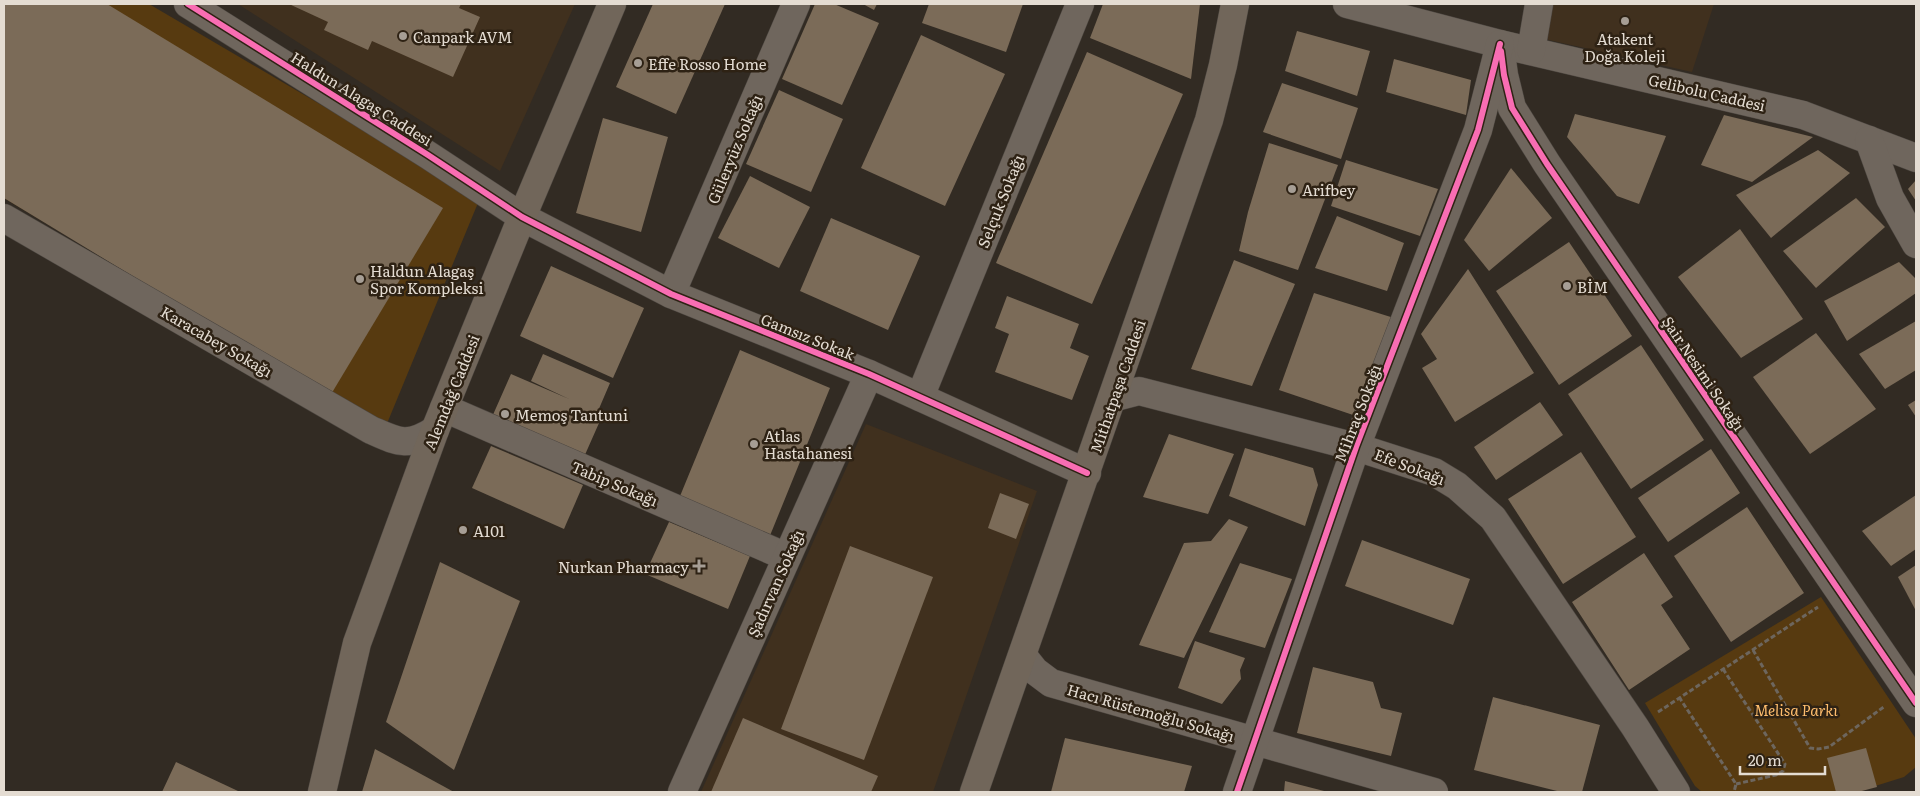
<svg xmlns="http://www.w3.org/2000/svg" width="1920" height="796" font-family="Literata,serif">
  <rect width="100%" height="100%" fill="#322b23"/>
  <g fill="#40301e">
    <path d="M238,4H575L500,171Z"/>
    <path d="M1544,4H1714L1692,72L1540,38Z"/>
    <path d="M866,424L1037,491L933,792H701Z"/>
  </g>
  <g fill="#573a10">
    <path d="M4,4H149L480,198L386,426L4,198Z"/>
    <path d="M1821,597L1916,739V767L1904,777L1856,792H1702L1695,786L1645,703Z"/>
  </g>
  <g fill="#7b6b58">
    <path d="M4,4H107L443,208L330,396L4,198Z"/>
    <path d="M289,4H461L459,8L480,17L453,77L372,41L368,50L324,30L328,22Z"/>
    <path d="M653,4H725L676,114L616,87Z"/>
    <path d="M815,4H834L879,23L842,105L782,79Z"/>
    <path d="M863,4H877L874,10Z"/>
    <path d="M929,4H1023L1006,52L922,23Z"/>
    <path d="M1103,4H1200L1191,79L1090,38Z"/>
    <path d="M1297,31L1370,51L1357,96L1285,71Z"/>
    <path d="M921,35L1005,74L945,206L861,168Z"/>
    <path d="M1087,52L1183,94L1092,304L996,263Z"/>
    <path d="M1394,59L1471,80L1466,115L1386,92Z"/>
    <path d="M1282,83L1358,108L1341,159L1263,132Z"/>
    <path d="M779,90L843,119L811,192L746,164Z"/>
    <path d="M1575,114L1666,136L1639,204L1617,196L1567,137Z"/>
    <path d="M1724,115L1813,137L1752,182L1701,165Z"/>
    <path d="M603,118L668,137L641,232L576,213Z"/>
    <path d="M1269,143L1338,165L1298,270L1239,251L1248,212Z"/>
    <path d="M1818,150L1850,173L1771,238L1736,195Z"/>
    <path d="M1346,160L1438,189L1420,236L1331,206Z"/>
    <path d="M1511,168L1552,218L1489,271L1464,240Z"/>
    <path d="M750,176L810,207L779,268L718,238Z"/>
    <path d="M1916,180V201L1908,189Z"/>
    <path d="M1856,198L1885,227L1816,288L1783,251Z"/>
    <path d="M1337,216L1404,243L1387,291L1315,268Z"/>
    <path d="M831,218L920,256L888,330L800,291Z"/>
    <path d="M1740,229L1803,319L1741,358L1678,277Z"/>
    <path d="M1569,242L1632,336L1559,385L1496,291Z"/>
    <path d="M1234,260L1295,284L1252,386L1191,369Z"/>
    <path d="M1899,262L1916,279V293L1847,341L1824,301Z"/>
    <path d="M551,266L644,308L613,378L520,336Z"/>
    <path d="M1468,269L1534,373L1455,422L1422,368L1437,359L1421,334Z"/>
    <path d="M1314,293L1394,318L1359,417L1279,390Z"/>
    <path d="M1007,296L1079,324L1070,348L1089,356L1072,400L995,372L1009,334L995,328Z"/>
    <path d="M1916,321V370L1885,389L1859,354Z"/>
    <path d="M1816,333L1876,409L1810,454L1753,377Z"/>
    <path d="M1641,345L1704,440L1631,489L1568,394Z"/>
    <path d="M740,350L830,388L769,538L678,501Z"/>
    <path d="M543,354L610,383L598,411L603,414L584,457L492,417L511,374L569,399L531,381Z"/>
    <path d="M1916,400V417L1908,405Z"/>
    <path d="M1540,402L1563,435L1496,480L1474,447Z"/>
    <path d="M1169,434L1234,454L1208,514L1143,497Z"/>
    <path d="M491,446L583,485L564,529L472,488Z"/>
    <path d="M1245,448L1313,468L1318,485L1305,526L1229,496Z"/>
    <path d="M1711,449L1740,493L1668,542L1638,498Z"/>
    <path d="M1581,452L1636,537L1563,584L1508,499Z"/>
    <path d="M1000,493L1029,504L1016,539L988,528Z"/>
    <path d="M1916,495V549L1891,566L1862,531Z"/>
    <path d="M1747,507L1804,593L1731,642L1674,556Z"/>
    <path d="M1229,519L1248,527L1184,658L1139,645L1184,543L1211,541Z"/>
    <path d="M669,522L750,556L728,609L645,574Z"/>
    <path d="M1362,540L1470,579L1453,625L1345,586Z"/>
    <path d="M850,546L933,577L864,760L781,729Z"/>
    <path d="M1644,553L1673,597L1661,605L1690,649L1629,690L1572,602Z"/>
    <path d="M440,562L520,601L454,770L386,722Z"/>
    <path d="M1240,563L1292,579L1265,648L1209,632Z"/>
    <path d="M1916,565V611L1898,577Z"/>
    <path d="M1195,641L1245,658L1240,670L1241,679L1222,704L1178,688Z"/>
    <path d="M1313,667L1373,682L1381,708L1402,713L1391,756L1297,733Z"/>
    <path d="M1493,697L1600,725L1582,792H1561L1474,770Z"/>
    <path d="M743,718L878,776L871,792H711Z"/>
    <path d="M1065,738L1192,766L1184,792H1051Z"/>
    <path d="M1866,748L1877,787L1858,792H1836L1827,758Z"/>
    <path d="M375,749L454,792H362Z"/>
    <path d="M176,762L238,791L237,792H162Z"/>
    <path d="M1285,781L1328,792H1284Z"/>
  </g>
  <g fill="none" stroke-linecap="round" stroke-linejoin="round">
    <g stroke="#4d4741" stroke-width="29">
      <g id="minor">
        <path d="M188,4L428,155L522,217L671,294L869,374L1087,473"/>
        <path d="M1347,4L1500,44L1803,115L1916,158"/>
        <path d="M1531,51L1539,4"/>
        <path d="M1501,53L1504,75L1512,108L1547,164L1916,703"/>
        <path d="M1869,140L1890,198L1916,244"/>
        <path d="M4,218L371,430C398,442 407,448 435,430"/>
        <path d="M671,294L796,4"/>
        <path d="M920,397L1080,4"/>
        <path d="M1112,398L1139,391L1356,447L1434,472L1457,486L1493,518L1635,727L1676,792"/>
        <path d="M444,408L787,557"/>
        <path d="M1023,656L1035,671L1051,683L1434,792"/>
        <path d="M682,792L869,374"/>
        <path d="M1237,792L1356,447L1478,130L1500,44"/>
      </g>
    </g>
    <g stroke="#4d4741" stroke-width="29">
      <g id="major">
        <path d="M322,792L357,643L435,430L522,217L612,4"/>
        <path d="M974,792L1209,120L1223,65L1235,4"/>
      </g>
    </g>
    <g stroke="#6d665e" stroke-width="3" stroke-dasharray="5 2.5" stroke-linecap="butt">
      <path d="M1753,650L1810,748L1818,749L1829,747L1885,706"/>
      <path d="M1723,669L1785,764L1783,771L1776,775L1736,784"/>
      <path d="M1679,697L1736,784L1734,792"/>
      <path d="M1658,712L1818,607"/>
    </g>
    <use href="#minor" stroke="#6f665d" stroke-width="28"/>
    <use href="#major" stroke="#71665a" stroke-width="28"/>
    <g stroke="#2e2214" stroke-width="9">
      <g id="cycleway">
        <path d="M188,4L428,155L522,217L671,294L869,374L1087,473"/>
        <path d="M1501,51L1504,75L1512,108L1547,164L1916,703"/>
        <path d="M1237,792L1356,447L1478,130L1500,44"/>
      </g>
    </g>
    <use href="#cycleway" stroke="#f96db3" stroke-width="6"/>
  </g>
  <g fill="#a69e95" stroke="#2e2214" stroke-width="2">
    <circle cx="1625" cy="21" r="5"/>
    <circle cx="403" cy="36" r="5"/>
    <circle cx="638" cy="63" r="5"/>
    <circle cx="1292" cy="189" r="5"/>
    <circle cx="360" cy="279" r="5"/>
    <circle cx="1567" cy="286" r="5"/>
    <circle cx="505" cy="414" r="5"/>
    <circle cx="754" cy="444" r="5"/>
    <circle cx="463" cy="530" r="5"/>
    <path d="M696.5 558.5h5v5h5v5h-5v5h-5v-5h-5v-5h5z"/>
  </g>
  <g text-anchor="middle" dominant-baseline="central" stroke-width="5" stroke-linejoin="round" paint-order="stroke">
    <g font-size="15" fill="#e4dcd2" stroke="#2e2214" text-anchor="start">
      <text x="413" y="36">Canpark AVM</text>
      <text x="1625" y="38" text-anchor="middle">Atakent<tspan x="1625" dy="17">Doğa Koleji</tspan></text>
      <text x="648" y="63">Effe Rosso Home</text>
      <text x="1302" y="189">Arifbey</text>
      <text x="370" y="270">Haldun Alagaş<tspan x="370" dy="17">Spor Kompleksi</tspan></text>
      <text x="1577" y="286">BİM</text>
      <text x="515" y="414">Memoş Tantuni</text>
      <text x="764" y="435">Atlas<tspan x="764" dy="17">Hastahanesi</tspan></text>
      <text x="473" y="530">A101</text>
      <text x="689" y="566" text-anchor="end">Nurkan Pharmacy</text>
    </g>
    <g font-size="15" fill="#e4dcd2" stroke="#2e2214">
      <text transform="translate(1707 92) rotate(13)">Gelibolu Caddesi</text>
      <text transform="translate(362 98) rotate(32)">Haldun Alagaş Caddesi</text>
      <text transform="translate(734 149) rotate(-67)">Güleryüz Sokağı</text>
      <text transform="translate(1000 201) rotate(-68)">Selçuk Sokağı</text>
      <text transform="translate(808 336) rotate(22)">Gamsız Sokak</text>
      <text transform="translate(217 341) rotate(30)">Karacabey Sokağı</text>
      <text transform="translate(1704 373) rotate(56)">Şair Nesimi Sokağı</text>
      <text transform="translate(1117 386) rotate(-71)">Mithatpaşa Caddesi</text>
      <text transform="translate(451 392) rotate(-68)">Alemdağ Caddesi</text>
      <text transform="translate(1357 413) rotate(-69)">Mihraç Sokağı</text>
      <text transform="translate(1410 466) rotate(21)">Efe Sokağı</text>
      <text transform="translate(615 483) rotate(23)">Tabip Sokağı</text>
      <text transform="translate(775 583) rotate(-66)">Şadırvan Sokağı</text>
      <text transform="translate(1151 712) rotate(16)">Hacı Rüstemoğlu Sokağı</text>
    </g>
    <g font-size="15" font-style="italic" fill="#febd6d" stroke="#2e2214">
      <text x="1796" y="709">Melisa Parkı</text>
    </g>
  </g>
  <rect width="1920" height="796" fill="none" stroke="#e4dcd2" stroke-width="10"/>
  <path d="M1740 766v8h85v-8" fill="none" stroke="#e4dcd2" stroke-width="2.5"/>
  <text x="1748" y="766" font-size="15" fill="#e4dcd2" stroke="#2e2214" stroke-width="4" paint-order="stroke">20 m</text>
</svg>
